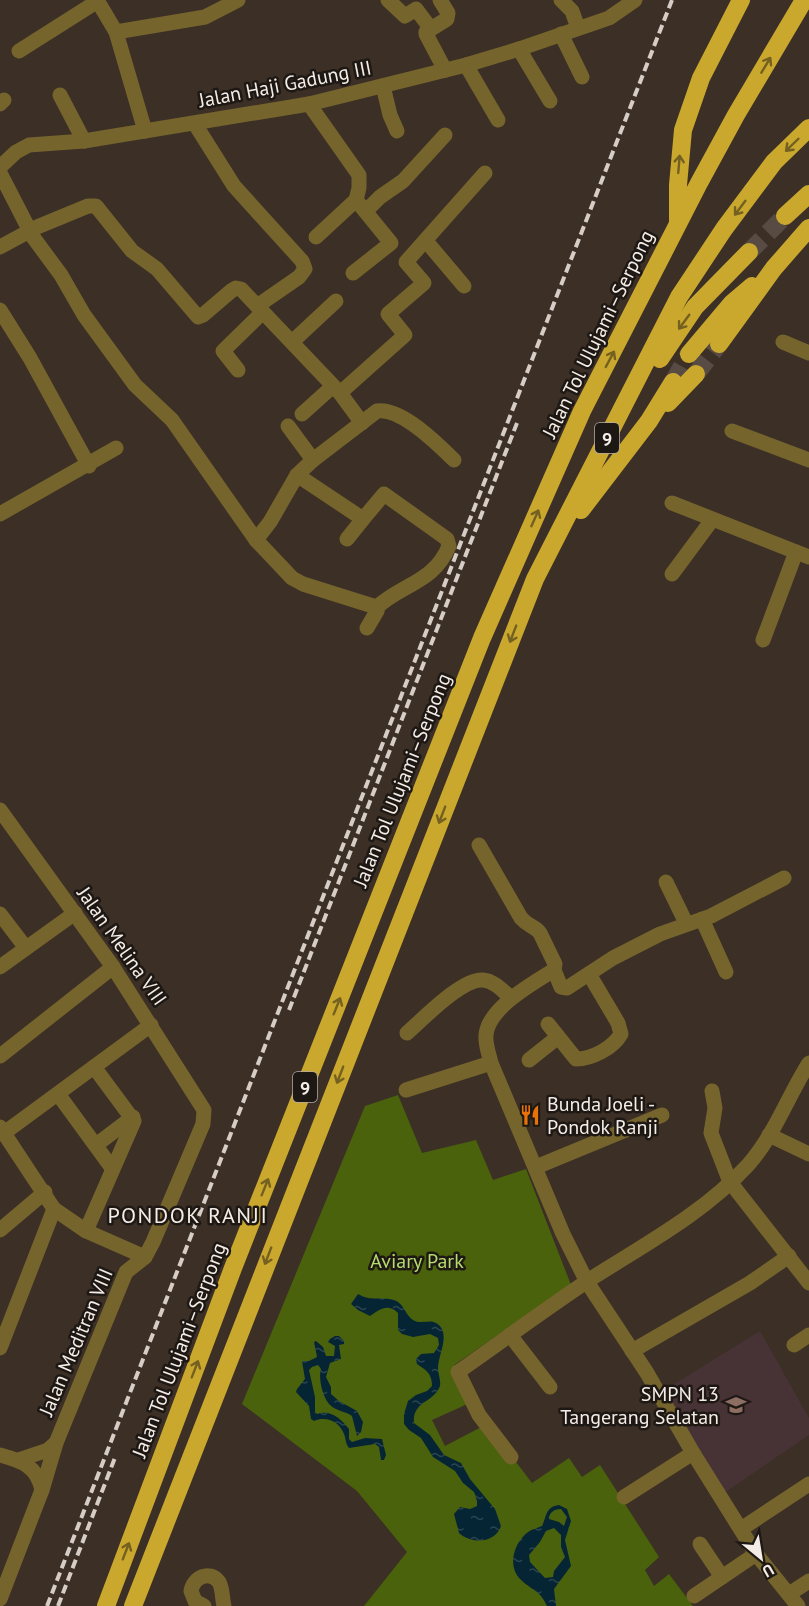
<svg xmlns="http://www.w3.org/2000/svg" width="809" height="1606" font-family="'PT Sans',sans-serif">
  <defs>
    <pattern id="water-ripples" width="26" height="14" patternUnits="userSpaceOnUse" patternTransform="scale(1.5)"><rect width="26" height="14" fill="#062534"/><path d="M2 4q2-2 4 0t4 0M15 11q2-2 4 0t4 0" fill="none" stroke="#2b4551"/></pattern>
  </defs>
  <rect width="100%" height="100%" fill="#3b2f26"/>
  <path fill="#473335" d="M760,1331L809,1418V1435L721,1495L663,1391Z"/>
  <path fill="#4a620b" d="M398,1095L422,1153L476,1140L493,1180L526,1169L571,1285L454,1365L472,1402L432,1420L445,1446L487,1424L532,1483L569,1458L582,1477L600,1465L659,1557L645,1570L654,1586L669,1574L693,1606H364L407,1552L357,1491L242,1404L365,1106Z"/>
  <g fill="url(#water-ripples)" fill-rule="evenodd">
    <path d="M358,1294C372,1302 380,1296 394,1300C404,1303 405,1315 413,1320C421,1325 429,1319 436,1323C452,1332 438,1355 438,1368C438,1374 441,1380 440,1386C434,1403 412,1401 414,1423L430,1435L444,1455L461,1463L470,1479L495,1509L501,1526C495,1544 471,1544 459,1533L454,1514L460,1507L470,1509L477,1506V1501L474,1492L463,1483L455,1471L433,1457L421,1438L409,1430L404,1424V1414L408,1401L416,1395L427,1391L432,1386C432,1373 426,1370 417,1364L416,1359L421,1354L434,1353L439,1345L438,1338L430,1334L413,1337L402,1334L398,1330V1313C388,1303 380,1309 370,1316L358,1310L351,1304Z"/>
    <path d="M335,1336H339L344,1341V1344L339,1345L341,1359L330,1363L326,1377L331,1387V1394L339,1401L357,1411L363,1422L361,1432L357,1436L352,1416C345,1411 336,1411 330,1405C323,1398 318,1379 321,1369L318,1365L312,1367L309,1370L315,1397V1412L317,1414C331,1409 341,1419 349,1429V1439L352,1442L365,1438L382,1439L386,1455L384,1460H381L379,1447L375,1444L349,1448C345,1443 346,1439 344,1434C339,1421 326,1416 314,1421L311,1419L309,1406L296,1392L297,1389L305,1379L302,1361H309L317,1357L314,1342L316,1341L323,1347L326,1356H334L335,1346L328,1342L330,1339Z"/>
    <path d="M559,1505L567,1509L571,1521L565,1540L571,1566L554,1589L556,1606H547C540,1590 531,1590 520,1579C507,1565 514,1543 528,1532C532,1529 538,1528 542,1526C547,1516 545,1507 559,1505ZM561,1509L567,1517L564,1526L559,1522L549,1519C549,1512 555,1509 561,1509ZM554,1528L561,1535V1547L565,1557L554,1571L553,1577L545,1578L530,1562L529,1555L540,1542L546,1531Z"/>
  </g>
  <g fill="none" stroke-linecap="round" stroke-linejoin="round">
    <g stroke="#574b43" stroke-width="18" stroke-dasharray="18 9" stroke-linecap="butt">
      <path d="M749,252L785,216"/>
      <path d="M696,374L719,344"/>
      <path d="M673,382L689,354"/>
    </g>
    <g stroke="#75642c" stroke-width="15">
      <path d="M97,0L116,32L145,131"/>
      <path d="M388,0L405,16L416,9L431,29"/>
      <path d="M440,0L448,13L447,19L426,32V34L445,70"/>
      <path d="M561,0L572,11L578,28"/>
      <path d="M116,32L205,17L238,0"/>
      <path d="M561,34L582,77"/>
      <path d="M519,49L550,101"/>
      <path d="M19,51L98,1"/>
      <path d="M466,65L498,120"/>
      <path d="M383,86L390,115L397,131"/>
      <path d="M60,95L84,141"/>
      <path d="M0,104L4,100"/>
      <path d="M309,104L359,175V188L356,200L391,243L353,273"/>
      <path d="M195,124L234,186L302,261L305,269L299,277L257,306"/>
      <path d="M0,167L16,152L29,145L84,141L309,104L466,65L519,49L609,18L635,0"/>
      <path d="M0,173L33,237L61,275L84,315L135,385L172,420L256,540L292,578L303,584L373,606L377,611L367,628"/>
      <path d="M366,211L380,197L403,181L445,135"/>
      <path d="M316,237L356,200"/>
      <path d="M426,241L464,286"/>
      <path d="M0,247L37,227L88,206H96L132,251L157,269L198,317L203,315L231,291L236,288L241,289L340,393L362,423"/>
      <path d="M0,310L30,358L89,466"/>
      <path d="M292,342L336,301"/>
      <path d="M783,342L809,353"/>
      <path d="M238,370L223,351L263,312"/>
      <path d="M340,393L405,335L388,314L424,283L406,262L485,173"/>
      <path d="M302,414L332,387"/>
      <path d="M288,426L313,460"/>
      <path d="M732,431L809,460"/>
      <path d="M297,475L363,519L384,494L447,539L449,546C434,583 401,584 376,608"/>
      <path d="M672,503L809,557"/>
      <path d="M0,514L116,448"/>
      <path d="M347,539L363,519"/>
      <path d="M256,540L270,522L297,475L313,460L377,411C401,407 439,445 454,460"/>
      <path d="M672,574L712,520"/>
      <path d="M763,640L796,552"/>
      <path d="M0,810L113,967L204,1110L203,1124L153,1242L145,1257L126,1272L56,1443L42,1490L0,1599"/>
      <path d="M479,845L521,918C529,927 535,926 540,933L555,964L554,970L561,987L567,988L613,958L660,934L711,916L784,878"/>
      <path d="M666,882L686,923"/>
      <path d="M0,914L26,948"/>
      <path d="M702,919L726,972"/>
      <path d="M0,967L75,913"/>
      <path d="M554,970C533,983 488,1008 486,1035C485,1044 489,1054 491,1063L563,1234L587,1282L647,1373L693,1453L756,1554L798,1606"/>
      <path d="M548,1024L576,1059C592,1059 613,1048 621,1034L618,1023L589,974"/>
      <path d="M407,1033C422,1020 462,978 483,980C494,981 502,990 510,997"/>
      <path d="M0,1056L113,967"/>
      <path d="M529,1060L558,1037"/>
      <path d="M406,1090L491,1063"/>
      <path d="M712,1091L715,1108L711,1133L730,1182L809,1283"/>
      <path d="M58,1094L112,1168"/>
      <path d="M0,1127L54,1209L86,1231L145,1257"/>
      <path d="M4,1133L151,1025"/>
      <path d="M769,1135L809,1154"/>
      <path d="M96,1145L133,1117"/>
      <path d="M536,1167L662,1115"/>
      <path d="M0,1230L45,1192"/>
      <path d="M86,1231L134,1121L94,1067"/>
      <path d="M510,1335L550,1387"/>
      <path d="M794,1345L809,1335"/>
      <path d="M0,1348L54,1209"/>
      <path d="M632,1351L750,1283L789,1256"/>
      <path d="M0,1455C22,1461 37,1466 42,1490"/>
      <path d="M511,1457L479,1415L458,1372C501,1342 544,1310 589,1280C644,1245 704,1213 748,1165C774,1136 788,1096 809,1063"/>
      <path d="M18,1460L48,1450L56,1443"/>
      <path d="M624,1497L693,1453"/>
      <path d="M741,1529L809,1484"/>
      <path d="M700,1544L722,1577"/>
      <path d="M789,1594L809,1581"/>
      <path d="M694,1596L756,1554"/>
      <path d="M204,1606L195,1601L191,1591C193,1578 209,1569 219,1582C223,1589 222,1599 224,1606"/>
    </g>
    <g stroke="#caa82d" stroke-width="18">
      <path d="M785,216L809,194"/>
      <path d="M678,221V185L683,130L701,78L741,0"/>
      <path d="M719,344L774,268L809,228"/>
      <path d="M689,354L732,303L752,286"/>
      <path d="M660,359L695,307L749,252"/>
      <path d="M668,403L696,374"/>
      <path d="M581,510L649,421L673,382"/>
      <path d="M106,1606L233,1268L482,638L582,411L699,183L736,115L804,0"/>
      <path d="M133,1606L535,579L679,297L724,229L774,162L809,128"/>
    </g>
    <g stroke="#d6cdc6" stroke-width="4" stroke-dasharray="9 4.5" stroke-linecap="butt">
      <path d="M289,1010L517,423"/>
      <path d="M47,1606L672,0"/>
      <path d="M58,1606L116,1455"/>
    </g>
  </g>
  <defs><path id="oneway-shaft" d="M-6 0H5M1.5-3L5.5 0L1.5 3" fill="none" stroke-width="1.6" stroke-linecap="round" stroke-linejoin="round" transform="scale(1.5)"/></defs>
  <g stroke="#746020">
    <use href="#oneway-shaft" transform="translate(766 65) rotate(-59)"/>
    <use href="#oneway-shaft" transform="translate(792 145) rotate(136)"/>
    <use href="#oneway-shaft" transform="translate(679 164) rotate(-85)"/>
    <use href="#oneway-shaft" transform="translate(740 208) rotate(127)"/>
    <use href="#oneway-shaft" transform="translate(684 322) rotate(126)"/>
    <use href="#oneway-shaft" transform="translate(610 359) rotate(-62)"/>
    <use href="#oneway-shaft" transform="translate(535 518) rotate(-66)"/>
    <use href="#oneway-shaft" transform="translate(513 634) rotate(111)"/>
    <use href="#oneway-shaft" transform="translate(442 815) rotate(111)"/>
    <use href="#oneway-shaft" transform="translate(337 1006) rotate(-68)"/>
    <use href="#oneway-shaft" transform="translate(340 1075) rotate(111)"/>
    <use href="#oneway-shaft" transform="translate(265 1187) rotate(-68)"/>
    <use href="#oneway-shaft" transform="translate(268 1256) rotate(111)"/>
    <use href="#oneway-shaft" transform="translate(195 1369) rotate(-69)"/>
    <use href="#oneway-shaft" transform="translate(126 1551) rotate(-69)"/>
  </g>
  <defs>
    <g id="restaurant-bare" transform="scale(1.62)"><path d="M-5-6h1v4h1v-4h1v4h1v-4h1v5L-1.5 .5V6h-2V.5L-5-1ZM5-6V6H3V1.5H1.5Q1.5-4 5-6Z" fill="#e8710a" stroke="#1e1814" stroke-width="2.5" paint-order="stroke"/></g>
    <g id="school-bare" transform="scale(1.62)"><path d="M0-5L7-2L0 1L-7-2ZM-4 1L0 2.5L4 1V4Q0 6-4 4Z" fill="#8d6e63" stroke="#1e1814" stroke-width="2.5" paint-order="stroke"/></g>
  </defs>
  <g fill-rule="evenodd">
    <use href="#restaurant-bare" x="530" y="1115"/>
    <use href="#school-bare" x="736" y="1405"/>
  </g>
  <g text-anchor="middle" dominant-baseline="central" stroke-width="5" stroke-linejoin="round" paint-order="stroke">
    <g fill="#1e1814" stroke="#b4aca7" stroke-width="1.5">
      <rect x="595" y="423" width="24" height="30" rx="4.5"/>
      <rect x="293" y="1072" width="24" height="30" rx="4.5"/>
    </g>
    <g font-size="18" font-weight="bold" fill="#f4ece6">
      <text x="607" y="438">9</text>
      <text x="305" y="1087">9</text>
    </g>
    <g font-size="20" fill="#f4ece6" stroke="#1e1814">
      <text transform="translate(285 84) rotate(-11)">Jalan Haji Gadung III</text>
      <text transform="translate(598 334) rotate(-64)">Jalan Tol Ulujami–Serpong</text>
      <text transform="translate(402 780) rotate(-68)">Jalan Tol Ulujami–Serpong</text>
      <text transform="translate(122 946) rotate(55)">Jalan Melina VIII</text>
      <text transform="translate(76 1342) rotate(-67)">Jalan Meditran VIII</text>
      <text transform="translate(179 1350) rotate(-69)">Jalan Tol Ulujami–Serpong</text>
    </g>
    <g font-size="20" fill="#f4ece6" stroke="#1e1814" text-anchor="start">
      <text x="547" y="1104">Bunda Joeli -<tspan x="547" dy="23">Pondok Ranji</tspan></text>
      <text x="719" y="1394" text-anchor="end">SMPN 13<tspan x="719" dy="23">Tangerang Selatan</tspan></text>
    </g>
    <g font-size="20" fill="#b6db6e" stroke="#1e1814">
      <text x="417" y="1261">Aviary Park</text>
    </g>
    <g font-size="22" letter-spacing="1.5" fill="#f4ece6" stroke="#1e1814">
      <text x="188" y="1215">PONDOK RANJI</text>
    </g>
  </g>
  <g transform="translate(761 1558) rotate(150)" stroke="#1e1814" stroke-width="4.5" paint-order="stroke">
  <path d="M0-4.5L10 22L0 15L-10 22Z" fill="#f4ece6"/>
  <text y="-9" font-size="16" font-weight="bold" text-anchor="middle" fill="#f4ece6">U</text>
  </g>
</svg>
